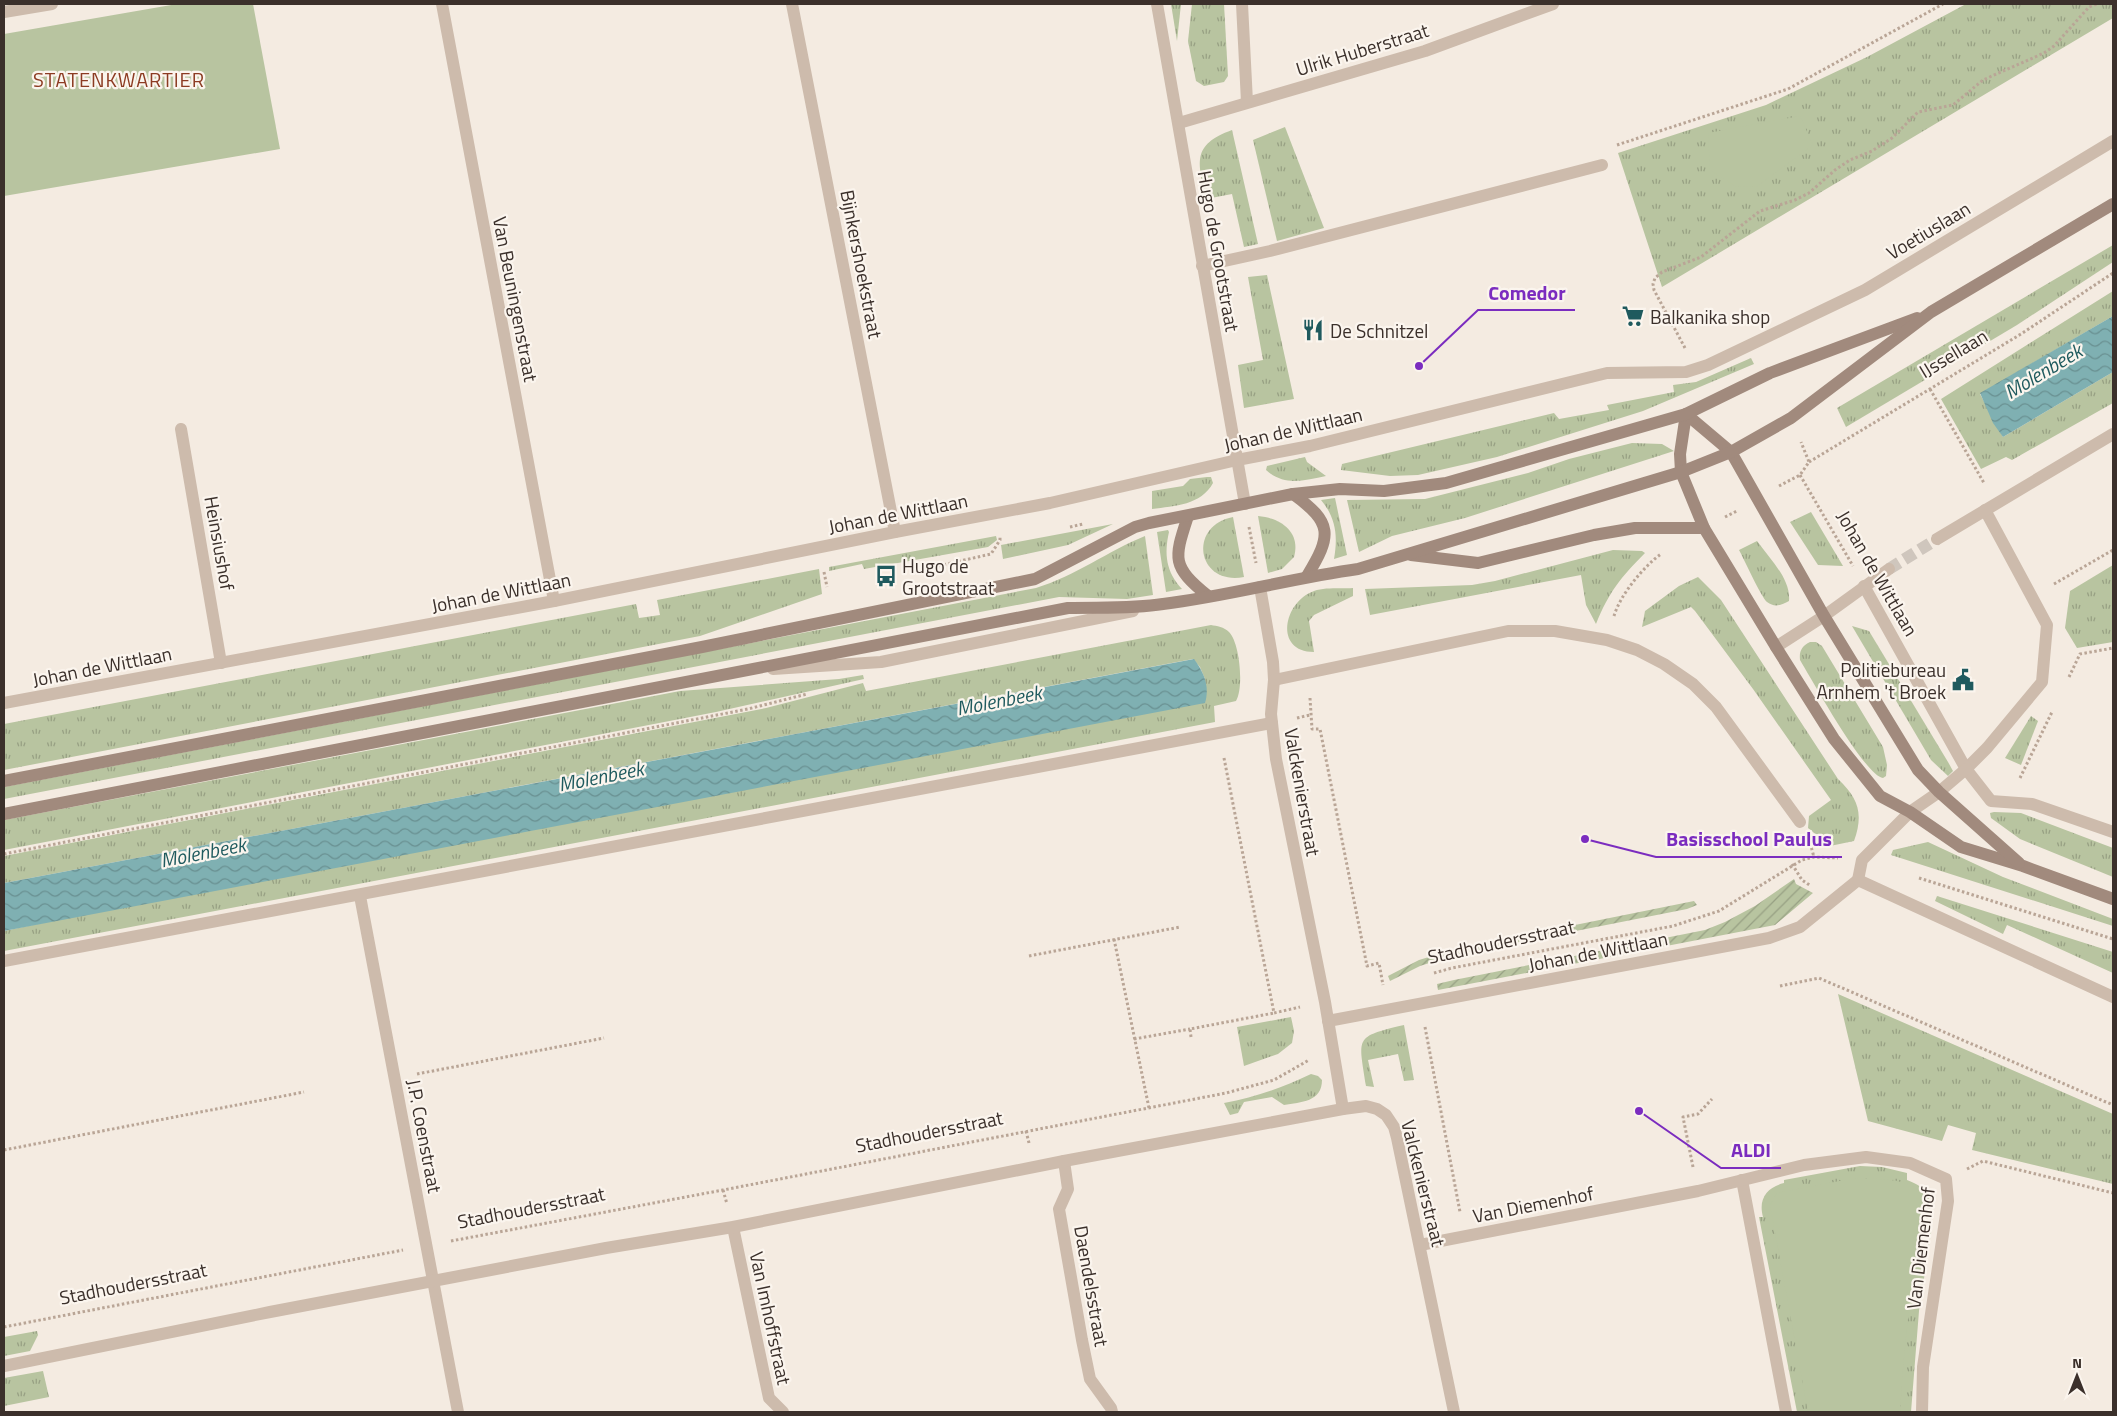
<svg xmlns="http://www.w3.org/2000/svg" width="2117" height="1416" font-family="'Titillium Web',sans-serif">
  <defs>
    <pattern id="grass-tufts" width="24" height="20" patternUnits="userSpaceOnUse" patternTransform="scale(1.25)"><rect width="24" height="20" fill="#b8c4a0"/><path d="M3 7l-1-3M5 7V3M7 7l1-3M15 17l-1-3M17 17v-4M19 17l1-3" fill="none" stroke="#97a083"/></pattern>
    <pattern id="garden-furrows" width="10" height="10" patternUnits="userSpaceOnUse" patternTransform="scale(1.25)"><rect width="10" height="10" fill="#b8c4a0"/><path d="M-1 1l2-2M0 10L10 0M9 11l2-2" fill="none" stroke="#97a083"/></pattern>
    <pattern id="water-waves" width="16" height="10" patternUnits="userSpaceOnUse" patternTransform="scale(1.25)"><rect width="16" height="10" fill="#7fb0b2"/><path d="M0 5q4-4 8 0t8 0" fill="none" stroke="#699091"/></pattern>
  </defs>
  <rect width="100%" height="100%" fill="#f4ebe1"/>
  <g fill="url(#grass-tufts)">
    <path d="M1171,4H1181L1177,41Z"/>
    <path d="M1192,4H1224L1228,76L1224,82L1204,86L1196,81L1188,41Z"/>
    <path d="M1966,4H2113V18L1662,287L1618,153L1766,105L1867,57Z"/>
    <path d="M1285,127L1324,228L1277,241L1253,140Z"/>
    <path d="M1232,130L1258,244L1244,247L1232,194L1206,199C1198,162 1191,145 1232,130Z"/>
    <path d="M2113,245V262L2017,325L1846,427L1837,408Z"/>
    <path d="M1267,275L1294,399L1244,408L1238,365L1263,360L1248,277Z"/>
    <path d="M2113,291V316L1980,394L2003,437L2113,372V403L2012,460L2006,457L1981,469L1941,399Z"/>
    <path d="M1751,358L1754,364L1643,411L1497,457L1418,475L1390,476L1341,470L1342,464L1554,413L1559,419L1609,410L1607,405L1674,392L1673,385L1696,382Z"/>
    <path d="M1632,443L1662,444L1674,451L1465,518L1392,536L1359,552L1347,500L1425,499L1528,473L1569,459Z"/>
    <path d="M1305,457L1307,462L1326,476C1305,480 1284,487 1266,470L1267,466Z"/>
    <path d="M1207,477H1211L1213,483C1201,505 1175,506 1152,509V491L1183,486L1190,479Z"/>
    <path d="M1335,498L1347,555L1334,559C1338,536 1336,518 1321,500Z"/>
    <path d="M1811,512L1843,566L1818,565L1790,522Z"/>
    <path d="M1258,516C1281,518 1301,532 1294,557L1282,569L1268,573Z"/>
    <path d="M1233,517L1244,577C1197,586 1187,526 1233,517Z"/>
    <path d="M1113,524L1068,545L1003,559L1001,545Z"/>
    <path d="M1168,530L1169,532C1164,554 1166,572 1182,589L1166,592L1157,532Z"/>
    <path d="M996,536L997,540L988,547L864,569L862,564L829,571V567Z"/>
    <path d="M1145,536L1153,595L1127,599L1059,597L4,799V787L1036,588C1075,576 1108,551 1145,536Z"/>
    <path d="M1757,541C1770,559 1791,579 1789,601C1781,605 1775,608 1767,602C1761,597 1744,559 1739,550Z"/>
    <path d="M1613,550L1642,551L1645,553C1621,577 1609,592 1596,624L1586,605L1581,575L1370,615L1365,589L1472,585L1495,581Z"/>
    <path d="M2113,565V642L2077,648L2065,628L2070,591Z"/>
    <path d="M819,569L822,594L700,636L4,770V724L636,604L639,618L660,615L657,600Z"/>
    <path d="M1698,577L1721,600L1838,779C1858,798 1864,813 1854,841L1830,846L1808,828L1809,816L1831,800L1753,689L1695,611L1691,607L1642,627L1645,611L1679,586Z"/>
    <path d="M1353,588V596L1314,615L1309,621L1314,652C1274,652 1283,602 1314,591C1325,587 1341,589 1353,588Z"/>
    <path d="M1211,625C1217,626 1224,627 1229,632C1240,643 1244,688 1236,701L1214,706L1215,722L4,951V931L1205,679L1200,667L1193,659L4,883V856L766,708L863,683L866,691Z"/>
    <path d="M1852,626L1869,631L1948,762L1953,771L1948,776L1931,760Z"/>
    <path d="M1810,642H1816L1822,646L1883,747L1887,765L1886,776L1883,778C1865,776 1812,680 1800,660C1799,651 1802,646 1810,642Z"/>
    <path d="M863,675L864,679L716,712L4,850V820L680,691L839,679Z"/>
    <path d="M2031,716L2038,721L2021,765L2005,758Z"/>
    <path d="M1994,812L2021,813L2113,848V877L2020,839L1991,818L1990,813Z"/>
    <path d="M1928,842L2003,877L2113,919V926L1891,855L1893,850Z"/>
    <path d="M1937,896L2113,952V973L2007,925L2003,934L1935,901Z"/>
    <path d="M1838,994L2113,1114V1184L1972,1150L1976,1133L1948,1125L1942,1141L1868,1121Z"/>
    <path d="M1291,1017L1294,1031L1292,1043L1278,1054L1244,1066L1237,1027Z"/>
    <path d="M1404,1025L1414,1080L1404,1081L1398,1054L1368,1060L1374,1087L1366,1086C1359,1037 1353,1037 1404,1025Z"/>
    <path d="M1311,1074L1318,1076L1322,1080C1322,1102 1301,1102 1284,1105L1272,1097L1244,1102L1238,1113L1230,1115L1224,1103C1255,1097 1282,1088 1311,1074Z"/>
    <path d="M1860,1166L1882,1167L1907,1173V1180C1930,1189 1933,1198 1928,1221L1932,1222L1931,1233L1919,1311L1911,1412H1797L1759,1217H1763C1758,1199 1767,1187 1784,1183V1180Z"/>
    <path d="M37,1331L38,1335L30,1351L4,1356V1337Z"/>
    <path d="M43,1371L49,1397L4,1406V1378Z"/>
  </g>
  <g fill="#b8c4a0">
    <path d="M177,4H253L280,149L4,196V34Z"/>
    <path d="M1800,116L1813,145L1756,187L1735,186L1710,170L1708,133Z"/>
    <path d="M1850,1179C1874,1179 1910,1176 1926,1197C1913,1268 1904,1340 1900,1412H1808L1770,1205L1777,1193Z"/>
  </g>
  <g fill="url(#garden-furrows)">
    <path d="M1794,879L1796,884L1813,893L1775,925L1438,990L1437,984L1454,980L1705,930L1725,922L1755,906Z"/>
    <path d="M1694,901L1697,905L1687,909L1454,955L1420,966L1390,981L1388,976L1419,960L1455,949Z"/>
  </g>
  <g fill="url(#water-waves)">
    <path d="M2113,316V372L2003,437L1993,423L1980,393Z"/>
    <path d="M1194,659C1204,672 1210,687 1205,703L4,931V883Z"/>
  </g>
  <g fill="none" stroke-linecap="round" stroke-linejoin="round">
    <path stroke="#cfc6bd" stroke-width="12" stroke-dasharray="12 6" stroke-linecap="butt" d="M1889,569L1937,539"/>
    <g stroke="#b9a596" stroke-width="3" stroke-dasharray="2.5 2.5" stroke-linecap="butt">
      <path d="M1617,145L1788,89L1943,4"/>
      <path d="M1685,348L1654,290L1653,284L1655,278L1662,272L1701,257L1760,211L1795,200L1809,193L1835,170L1850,160L1872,151L1892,138L1918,112L1953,105L1983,80L2044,53L2054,46L2089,7L2097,4"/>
      <path d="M1930,389L1984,483"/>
      <path d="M1809,462L2021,334L2113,273"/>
      <path d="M1800,475L1853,566"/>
      <path d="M1779,486L1800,475L1809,462L1801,442"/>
      <path d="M1725,517L1737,511"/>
      <path d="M1070,527L1083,524"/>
      <path d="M1249,527L1256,563"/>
      <path d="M929,568L991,554L1000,540V536"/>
      <path d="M824,572L827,587"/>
      <path d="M2054,584L2113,550"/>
      <path d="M1614,616C1620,595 1644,566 1661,554"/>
      <path d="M2069,677L2080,654L2113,648"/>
      <path d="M1310,698L1312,729H1320L1367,966L1379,963L1383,985"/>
      <path d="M1297,718L1310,715"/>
      <path d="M1224,758L1274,1013L1300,1007"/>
      <path d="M2020,778L2052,712"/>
      <path d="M1810,843L1814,857"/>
      <path d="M4,854L748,709L807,694"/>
      <path d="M1792,864L1802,880L1811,886"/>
      <path d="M1919,878L2113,939"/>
      <path d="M1114,939L1149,1108"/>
      <path d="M1029,956L1180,927"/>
      <path d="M1434,973L1452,968L1673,926L1719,911L1802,860L1814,857L1838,858"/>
      <path d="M1780,986L1819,978L2113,1105"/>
      <path d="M1425,1027L1460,1212"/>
      <path d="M1191,1037L1190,1029L1274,1013"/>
      <path d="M1134,1039L1190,1029"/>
      <path d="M417,1074L604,1038"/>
      <path d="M1026,1131L1029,1143"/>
      <path d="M4,1150L304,1092"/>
      <path d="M1693,1167L1683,1117L1698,1114L1712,1099"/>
      <path d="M1967,1169L1983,1161L2113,1193"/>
      <path d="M723,1190L727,1204"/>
      <path d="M451,1241L723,1190L1226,1093L1274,1080L1309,1060"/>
      <path d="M4,1327L403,1250"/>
    </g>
    <g stroke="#cdbbac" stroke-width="12">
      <path d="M1202,266L1270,251L1602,165"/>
      <path d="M773,669L881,662L1133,611"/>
      <path d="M1966,769L1987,748L2042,682L2047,625L1985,510"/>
      <path d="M1328,1021L1769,938L1800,927L1858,880"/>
    </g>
    <g stroke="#cdbbac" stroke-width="12">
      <path d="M442,4L554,601"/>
      <path d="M792,4L895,532"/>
      <path d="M1157,4L1245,504"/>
      <path d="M1242,4L1247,102"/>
      <path d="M4,12L52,4"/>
      <path d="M1179,123L1425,51L1553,4"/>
      <path d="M181,429L221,663"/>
      <path d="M1937,539L2113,434"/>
      <path d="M1864,586L1966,769L1991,801L2032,804L2113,832"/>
      <path d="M1260,587L1273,662L1274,680L1271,714L1276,759L1325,1002L1343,1109"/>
      <path d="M1776,647L1824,616L1889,569"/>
      <path d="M1274,680L1508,631H1555L1607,640L1637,650L1664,664L1693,684L1716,707L1800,822"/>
      <path d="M4,703L554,601L895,532L1050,503L1237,460L1310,446L1607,373L1686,372L1708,365L1865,290L2113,141"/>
      <path d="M1966,769L1939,792L1910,812L1862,860L1858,880L2113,997"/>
      <path d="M360,896L458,1412"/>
      <path d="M4,961C426,881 849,804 1272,723"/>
      <path d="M1064,1161L1068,1189L1059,1209L1082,1340L1090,1379L1111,1408L1112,1412"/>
      <path d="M1742,1180L1786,1412"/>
      <path d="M733,1227L769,1398L783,1412"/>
      <path d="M1420,1245L1698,1191L1804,1165L1866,1157L1910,1163L1946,1179L1948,1201L1923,1367L1922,1412"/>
      <path d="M4,1366L270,1312L606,1248L733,1227L1064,1161L1343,1109L1366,1106L1377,1109L1386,1115L1394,1127L1397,1138L1454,1412"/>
    </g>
    <g stroke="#a18a7d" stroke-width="12">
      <path d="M1686,414L1680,454L1681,472L1704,528L1776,647L1834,739L1880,796L1910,812L1961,847L2023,866L2113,899"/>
      <path d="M1686,414L1731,452L1824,616L1918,770L1939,792L2019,863"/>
      <path d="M1293,494C1333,523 1332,535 1307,576"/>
      <path d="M1188,516C1174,559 1171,566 1208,596"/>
      <path d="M1411,555L1478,563L1594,535L1635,528H1704"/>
      <path d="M4,781L702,647L1035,579L1135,527L1149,523L1293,494L1340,489L1384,491L1446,483L1686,414L1770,373L1917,318"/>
      <path d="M4,814L1068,608C1099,607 1132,609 1163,604C1229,596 1292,578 1358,569L1681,472L1731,452L1791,418L1931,312L2113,204"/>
    </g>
  </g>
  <defs>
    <g id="supermarket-bare" transform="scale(1.725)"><path d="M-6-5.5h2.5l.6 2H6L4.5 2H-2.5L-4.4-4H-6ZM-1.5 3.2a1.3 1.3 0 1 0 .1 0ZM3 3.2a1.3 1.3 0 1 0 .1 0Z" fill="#1f5a5e" stroke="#fbf5ee" stroke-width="2.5" paint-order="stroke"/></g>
    <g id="restaurant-bare" transform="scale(1.725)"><path d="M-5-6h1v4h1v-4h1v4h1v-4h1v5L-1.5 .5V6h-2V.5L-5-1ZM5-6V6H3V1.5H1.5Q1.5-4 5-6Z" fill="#1f5a5e" stroke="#fbf5ee" stroke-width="2.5" paint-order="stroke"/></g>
    <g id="bus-bare" transform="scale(1.725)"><path d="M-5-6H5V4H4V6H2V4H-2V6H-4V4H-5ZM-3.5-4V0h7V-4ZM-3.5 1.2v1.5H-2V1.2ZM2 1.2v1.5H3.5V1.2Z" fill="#1f5a5e" stroke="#fbf5ee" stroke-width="2.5" paint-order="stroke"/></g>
    <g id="civic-bare" transform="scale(1.725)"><path d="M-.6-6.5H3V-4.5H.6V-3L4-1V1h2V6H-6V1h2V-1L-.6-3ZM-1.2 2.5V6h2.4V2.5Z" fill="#1f5a5e" stroke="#fbf5ee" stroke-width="2.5" paint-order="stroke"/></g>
  </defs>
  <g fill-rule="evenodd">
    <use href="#supermarket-bare" x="1633" y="316"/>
    <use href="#restaurant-bare" x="1313" y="330"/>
    <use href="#bus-bare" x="886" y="576"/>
    <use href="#civic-bare" x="1963" y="680"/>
  </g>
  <g text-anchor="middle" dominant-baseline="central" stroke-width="4.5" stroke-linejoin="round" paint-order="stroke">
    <g font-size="19" fill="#3b302b" stroke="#fbf5ee">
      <text transform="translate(1362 49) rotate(-17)">Ulrik Huberstraat</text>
      <text transform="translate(1928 230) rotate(-31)">Voetiuslaan</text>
      <text transform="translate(1219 251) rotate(80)">Hugo de Grootstraat</text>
      <text transform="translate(862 264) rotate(79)">Bijnkershoekstraat</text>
      <text transform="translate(516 299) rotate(79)">Van Beuningenstraat</text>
      <text transform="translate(1953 353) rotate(-31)">IJssellaan</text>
      <text transform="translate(1293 429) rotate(-13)">Johan de Wittlaan</text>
      <text transform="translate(898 513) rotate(-11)">Johan de Wittlaan</text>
      <text transform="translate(220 543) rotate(80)">Heinsiushof</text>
      <text transform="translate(1878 573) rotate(60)">Johan de Wittlaan</text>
      <text transform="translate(501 592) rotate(-11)">Johan de Wittlaan</text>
      <text transform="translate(102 666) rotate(-11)">Johan de Wittlaan</text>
      <text transform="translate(1303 792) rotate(80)">Valckenierstraat</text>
      <text transform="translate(1501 941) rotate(-12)">Stadhoudersstraat</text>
      <text transform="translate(1598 951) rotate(-11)">Johan de Wittlaan</text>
      <text transform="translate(929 1131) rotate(-11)">Stadhoudersstraat</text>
      <text transform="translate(425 1136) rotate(79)">J.P. Coenstraat</text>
      <text transform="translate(1424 1183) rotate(76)">Valckenierstraat</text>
      <text transform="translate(1533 1204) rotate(-11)">Van Diemenhof</text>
      <text transform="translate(531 1207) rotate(-11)">Stadhoudersstraat</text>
      <text transform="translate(1920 1248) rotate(-83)">Van Diemenhof</text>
      <text transform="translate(133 1283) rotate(-11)">Stadhoudersstraat</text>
      <text transform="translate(1092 1286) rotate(80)">Daendelsstraat</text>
      <text transform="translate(771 1318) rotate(78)">Van Imhoffstraat</text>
    </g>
    <g font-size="19" fill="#3b302b" stroke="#fbf5ee" text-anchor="start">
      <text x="1650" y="316">Balkanika shop</text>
      <text x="1330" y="330">De Schnitzel</text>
      <text x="902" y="565">Hugo de<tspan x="902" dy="22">Grootstraat</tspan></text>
      <text x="1946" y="669" text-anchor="end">Politiebureau<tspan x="1946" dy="22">Arnhem 't Broek</tspan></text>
    </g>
    <g font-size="20" letter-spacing="1" fill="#8c3b22" stroke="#fbf5ee">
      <text x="119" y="79">STATENKWARTIER</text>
    </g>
    <g font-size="20" font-style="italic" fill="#1f5a5e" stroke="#fbf5ee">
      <text transform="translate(2043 371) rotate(-31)">Molenbeek</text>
      <text transform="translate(999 700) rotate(-11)">Molenbeek</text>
      <text transform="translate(601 776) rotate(-11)">Molenbeek</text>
      <text transform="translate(203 852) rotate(-11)">Molenbeek</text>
    </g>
  </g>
  <path fill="none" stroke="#7b2cbf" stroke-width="2" d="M1419 366L1478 310H1575M1585 839L1656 857H1842M1639 1111L1721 1168H1781"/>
  <g fill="#7b2cbf" stroke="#fbf5ee" stroke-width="2">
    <circle cx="1419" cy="366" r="5"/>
    <circle cx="1585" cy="839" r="5"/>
    <circle cx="1639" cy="1111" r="5"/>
  </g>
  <g font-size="20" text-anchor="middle" font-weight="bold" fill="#7b2cbf" stroke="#fbf5ee" stroke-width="4.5" stroke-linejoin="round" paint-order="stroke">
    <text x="1527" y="300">Comedor</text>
    <text x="1749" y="846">Basisschool Paulus</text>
    <text x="1751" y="1157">ALDI</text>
  </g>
  <rect width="2117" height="1416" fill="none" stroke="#3b302b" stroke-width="10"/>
  <g transform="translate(2077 1376)" stroke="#fbf5ee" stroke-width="4" paint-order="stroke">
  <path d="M0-4L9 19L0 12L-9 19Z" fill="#3b302b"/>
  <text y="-8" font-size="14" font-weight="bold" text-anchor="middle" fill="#3b302b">N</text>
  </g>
</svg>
